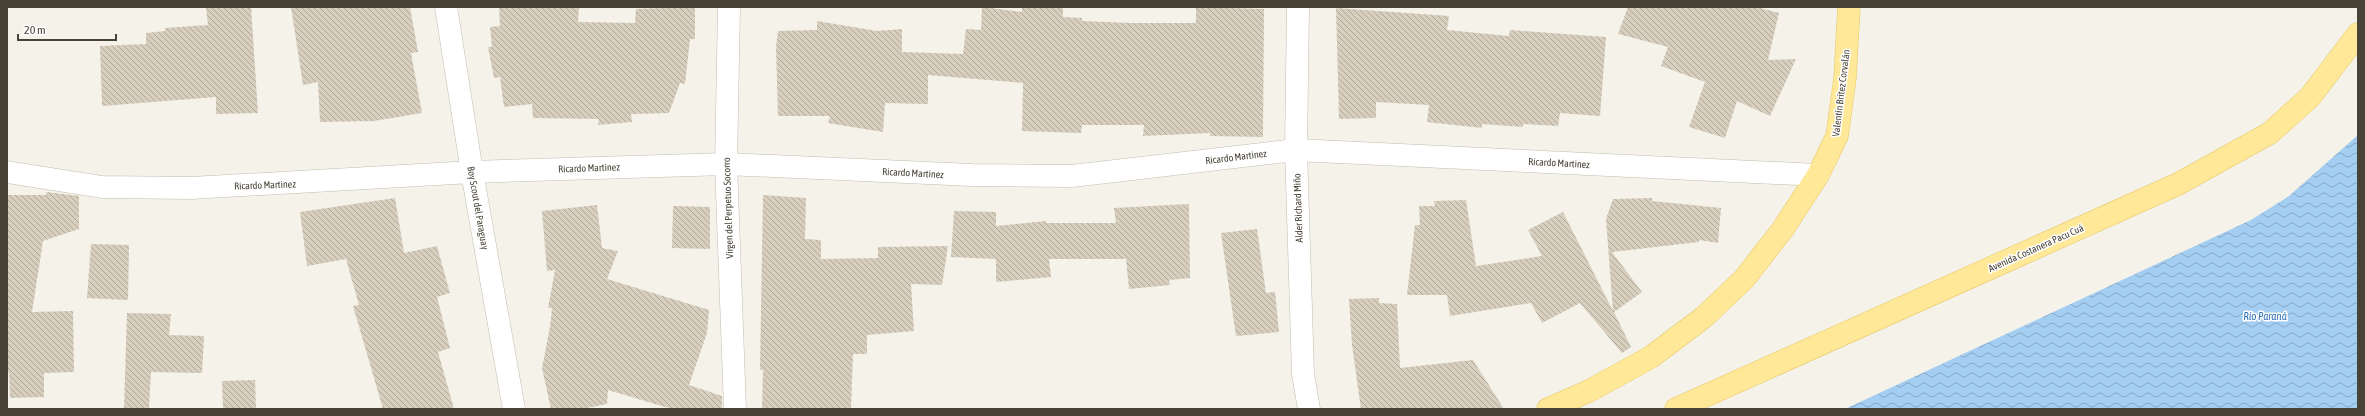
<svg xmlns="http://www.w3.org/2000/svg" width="2365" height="416" font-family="'Asap Condensed',sans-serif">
  <defs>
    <pattern id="water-waves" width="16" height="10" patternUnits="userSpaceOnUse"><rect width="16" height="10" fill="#a4cdf2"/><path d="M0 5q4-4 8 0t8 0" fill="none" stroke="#88a8c5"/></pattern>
    <pattern id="building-back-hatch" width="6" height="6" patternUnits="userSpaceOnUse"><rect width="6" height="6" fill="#d7cebe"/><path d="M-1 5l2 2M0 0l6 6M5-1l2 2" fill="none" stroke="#b0a99b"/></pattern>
  </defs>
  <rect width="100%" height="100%" fill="#f5f2e9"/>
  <path fill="url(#water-waves)" d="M2358,135V409H1845L2251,220L2289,196Z"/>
  <g fill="url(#building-back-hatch)">
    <path d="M206,7H251L258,113L216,114V97L102,106L100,46L146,44V33L165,31V28L208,25Z"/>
    <path d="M291,7H410L418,52L411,53L422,113L374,121L320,122L318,82L303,85Z"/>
    <path d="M499,7H579L578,22L635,23L636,9L695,7V39H690L685,84L680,83L669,113L631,114L632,122L598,125L599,119L533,118L532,104L504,107L500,77L494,78L488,47H492L490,27L500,26Z"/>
    <path d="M982,7L1022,12V7H1063V17L1082,18V21L1130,23H1196V7L1264,9L1263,137L1210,136V133L1143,136L1144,125H1082L1081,133L1022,131L1023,83L928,75V104L885,103L883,132L828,123L830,116H778L776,47L778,31L817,30V21L877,31L902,29V52L963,54L966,29L981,30Z"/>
    <path d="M1628,7H1756L1779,13L1768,60L1796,59L1770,116L1737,101L1725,138L1689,127L1705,82L1661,66L1668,47L1618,34Z"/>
    <path d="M1336,8L1449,16L1447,30L1509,36L1510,30L1606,37L1600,116L1560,113L1558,126L1523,124V127L1482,124V128L1427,122L1429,105L1376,102V118L1339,119Z"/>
    <path d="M46,192L79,196V229L43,241L32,312L73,311L74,372L44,373V397L10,398L9,373L7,372L8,195H46Z"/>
    <path d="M763,195L806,198L805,239L821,240V259L878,258V247L948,246L942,285L911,284L914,331L867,335V354H853L851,409H762L763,370H760Z"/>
    <path d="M395,198L404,253L437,246L450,293L437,297L450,348L438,352L454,409H383L353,306L359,305L346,259L307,266L300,212Z"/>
    <path d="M1652,198V201L1721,208L1718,243L1699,240V242L1612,252L1642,292L1614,312L1631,347L1622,353L1580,303L1542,323L1531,303L1450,316L1447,295H1407L1415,225H1420L1419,206H1435L1434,201L1466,200L1476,266L1542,256L1528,230L1563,212L1613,311L1606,219L1613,199Z"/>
    <path d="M1189,204L1190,278L1169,280L1170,285L1129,289L1126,259H1049L1051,277L996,282V259L951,257L954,211L996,212V226L1046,221V223H1116L1114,208Z"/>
    <path d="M597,205L602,248L618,251L607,279L709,310L707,333L689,385L722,396V409H672L608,390L607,404L582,409H551L542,368L550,327L552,308H548L555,270L547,271L542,211Z"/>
    <path d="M673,206L710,207V249L672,248Z"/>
    <path d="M1257,229L1266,293L1275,292L1279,332L1236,336L1221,233Z"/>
    <path d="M91,244L129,245L128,300L87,298Z"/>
    <path d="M1379,298V303L1397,304L1400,368L1473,360L1504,409H1361L1352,345L1349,299Z"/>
    <path d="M127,313L171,314L169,335L204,336L202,373L151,372L149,409H124Z"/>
    <path d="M255,380L256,409H223L222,381Z"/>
  </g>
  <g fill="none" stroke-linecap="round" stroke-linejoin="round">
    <g stroke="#c3bdae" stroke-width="23">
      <g id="minor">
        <path d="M446,7L472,172L514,409"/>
        <path d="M729,7L726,164L735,409"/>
        <path d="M1298,7L1296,150L1303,374L1309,409"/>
        <path d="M7,172L102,187L191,188L472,172L726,164L972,175L1072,176L1296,150L1818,175"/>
      </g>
    </g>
    <g stroke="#e6c765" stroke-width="23">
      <g id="major">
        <path d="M1548,409L1589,391L1651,357L1704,317L1744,279L1783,229L1818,175L1837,136L1845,78L1849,7"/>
        <path d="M1676,409L2178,184L2270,133L2310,97L2358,34"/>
      </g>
    </g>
    <use href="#minor" stroke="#fff" stroke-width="22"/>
    <use href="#major" stroke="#ffe897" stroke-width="22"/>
  </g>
  <g text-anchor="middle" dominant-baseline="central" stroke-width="3" stroke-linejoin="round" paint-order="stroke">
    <g font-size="10" fill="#484337" stroke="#fff">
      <text transform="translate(1841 93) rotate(-83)">Valentín Brítez Corvalán</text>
      <text transform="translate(1236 157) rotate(-7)">Ricardo Martinez</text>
      <text transform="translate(1559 163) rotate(3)">Ricardo Martinez</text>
      <text transform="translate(589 168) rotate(-2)">Ricardo Martinez</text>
      <text transform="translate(913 173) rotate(3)">Ricardo Martinez</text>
      <text transform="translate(265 185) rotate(-2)">Ricardo Martinez</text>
      <text transform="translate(478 208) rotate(80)">Boy Scout del Paraguay</text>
      <text transform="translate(728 208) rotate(-92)">Virgen del Perpetuo Socorro</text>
      <text transform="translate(1298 208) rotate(-92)">Alder Richard Miño</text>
      <text transform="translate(2036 248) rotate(-24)">Avenida Costanera Pacu Cuá</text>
    </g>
    <g font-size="11" font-style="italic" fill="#2d74b7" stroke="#fff">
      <text x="2265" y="316">Río Paraná</text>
    </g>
  </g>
  <rect width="2365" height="416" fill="none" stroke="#484337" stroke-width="16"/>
  <path d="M18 34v6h98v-6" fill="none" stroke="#484337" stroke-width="2"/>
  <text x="24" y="34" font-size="12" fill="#484337" stroke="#ffffff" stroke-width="3" paint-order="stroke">20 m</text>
</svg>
